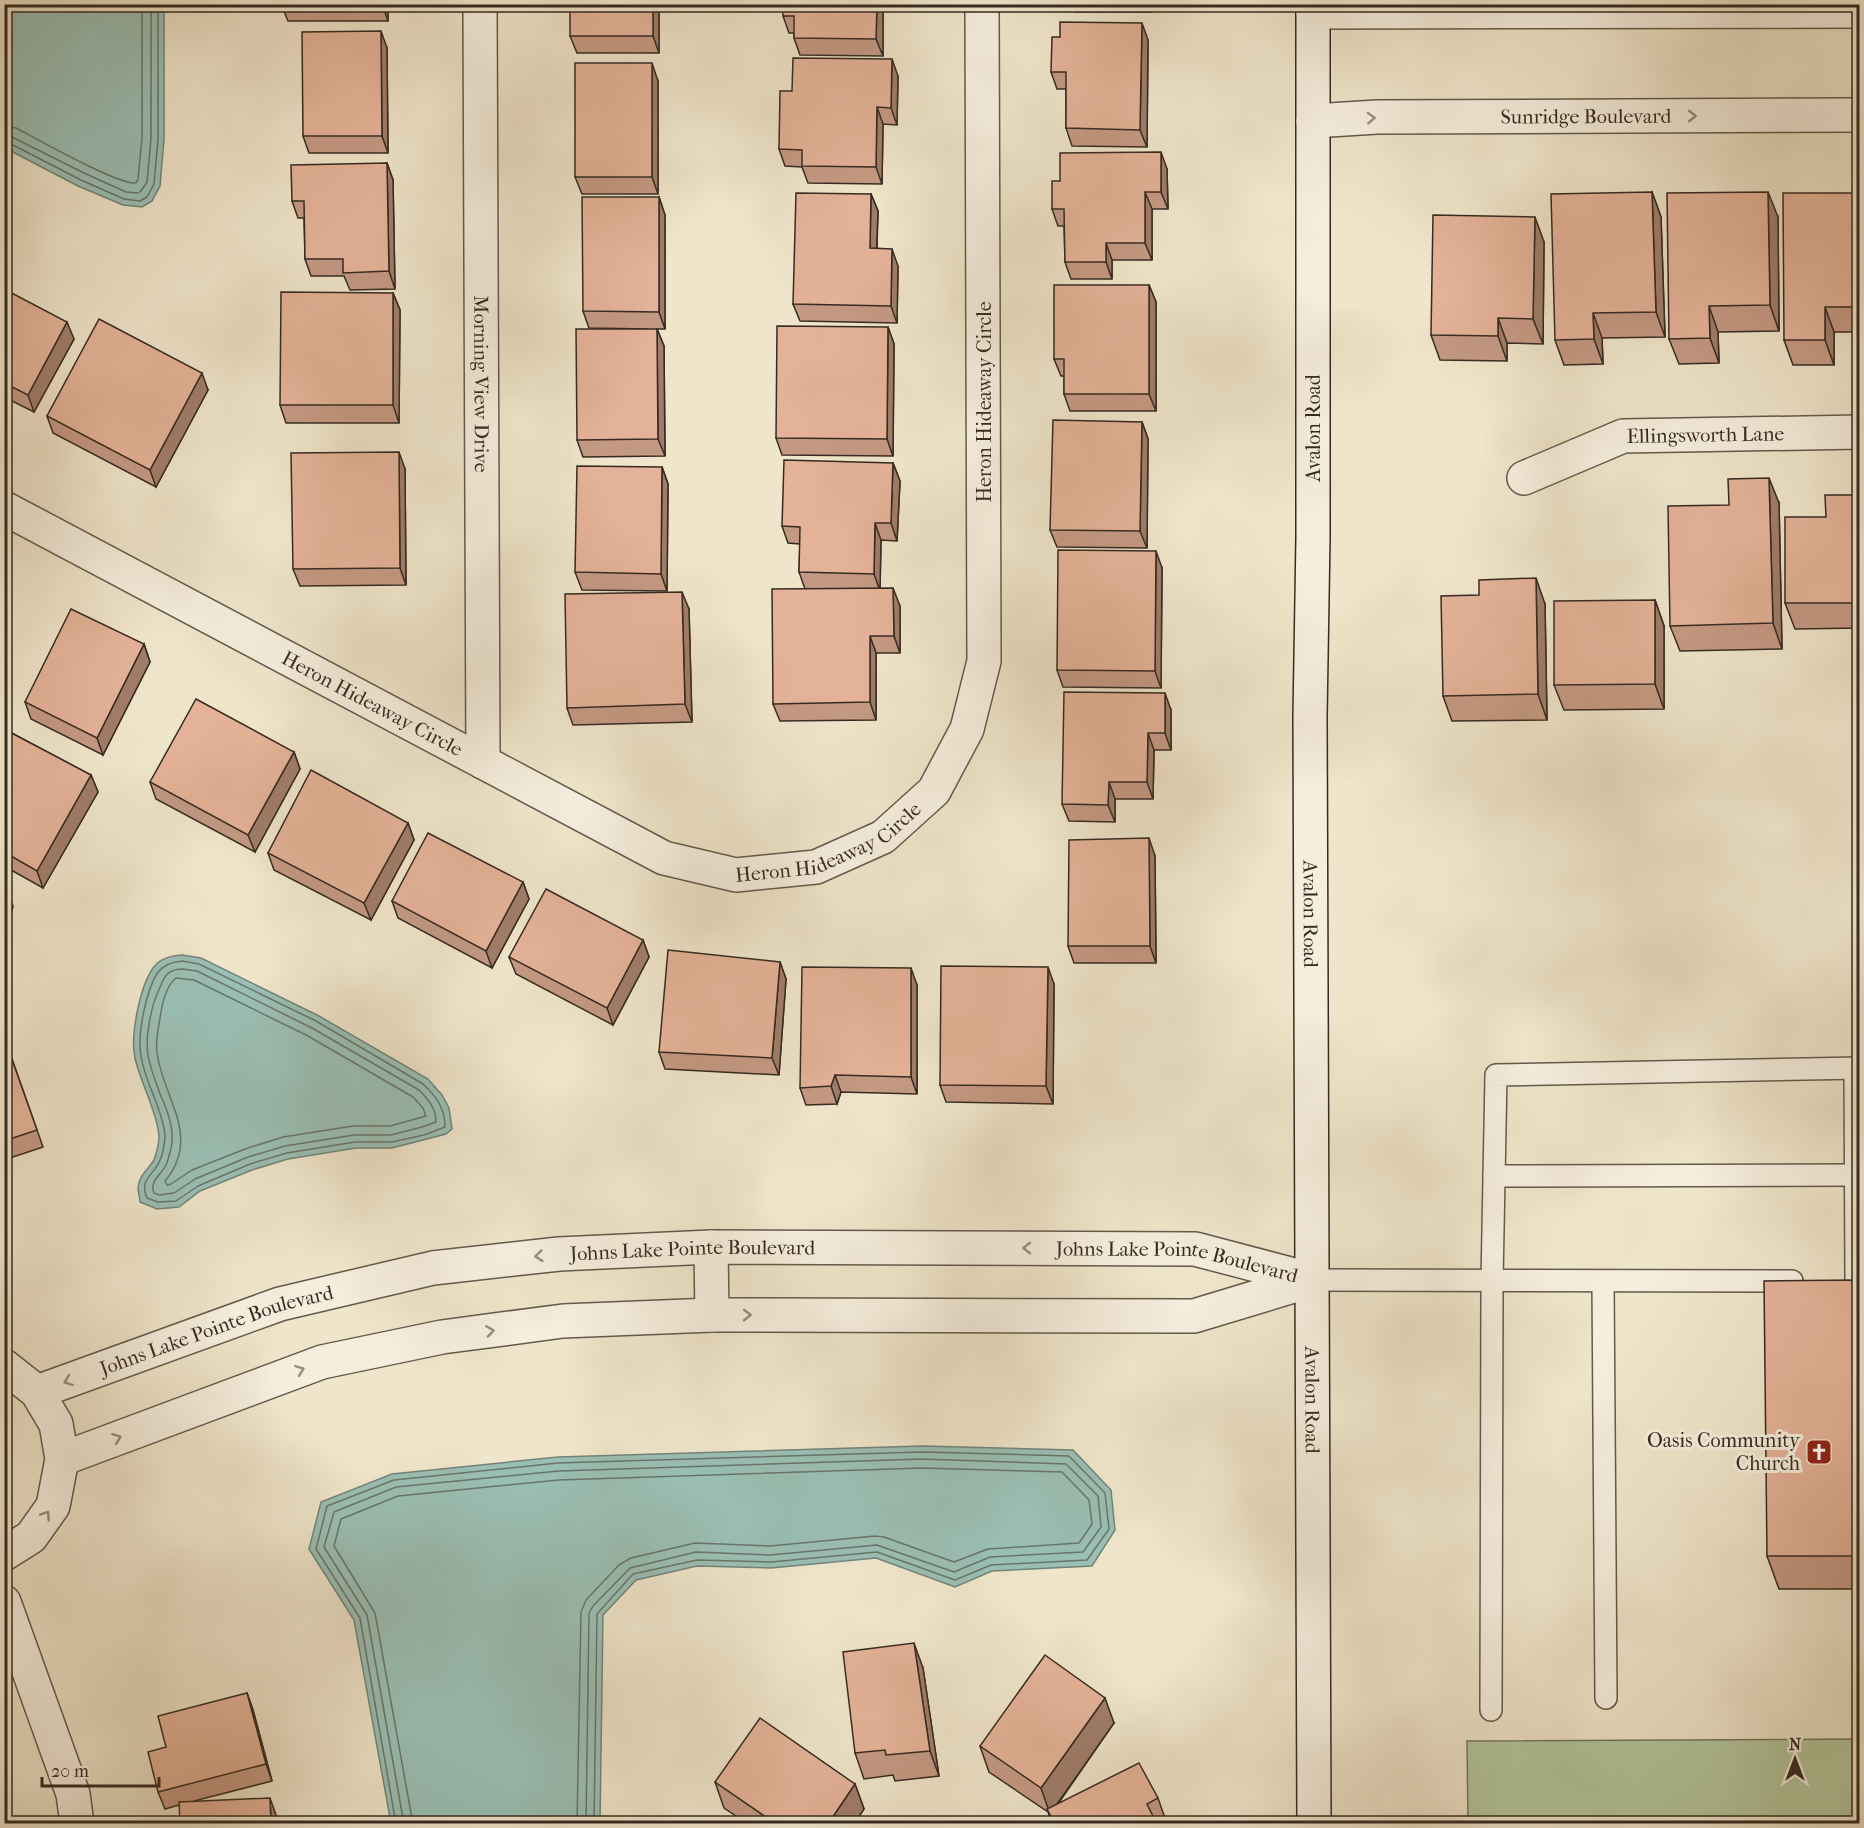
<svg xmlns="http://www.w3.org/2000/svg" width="1864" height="1828" font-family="'IM FELL French Canon',serif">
  <rect width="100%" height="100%" fill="#efe5ca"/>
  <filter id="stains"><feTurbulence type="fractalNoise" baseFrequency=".00333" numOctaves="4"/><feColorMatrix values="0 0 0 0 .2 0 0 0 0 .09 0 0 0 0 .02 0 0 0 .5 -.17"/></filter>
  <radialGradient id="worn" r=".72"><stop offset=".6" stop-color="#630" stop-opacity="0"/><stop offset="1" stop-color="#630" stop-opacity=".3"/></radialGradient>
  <path fill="#b3c69c" stroke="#74785f" stroke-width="1.5" d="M1859,1739V1823H1468L1467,1741Z"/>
  <g fill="#9abfb4" stroke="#72847a" stroke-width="1.5">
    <path d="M4,5H164V139L160,186L152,201L142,207L123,205L78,186L5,148Z"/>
    <path d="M182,955L201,958L319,1016L428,1079L442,1095L449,1108L452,1129L446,1134L392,1148H356L288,1159L252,1170L200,1191L179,1207L157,1209L140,1202C140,1197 138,1192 138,1188C139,1175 148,1170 154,1160C156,1155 159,1143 159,1138C159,1117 140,1081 135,1058C130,1035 140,987 153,968C160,958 171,956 182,955Z"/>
    <path d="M922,1446L1073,1450L1111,1490L1115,1530L1092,1566L992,1571L955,1587L876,1558L771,1568L697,1566L636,1580L603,1615L600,1823H391L354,1620L309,1549L321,1502L392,1474L558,1457Z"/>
  </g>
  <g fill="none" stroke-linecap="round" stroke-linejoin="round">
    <g stroke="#68756b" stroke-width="1.5">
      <path d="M4,126L16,128C37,139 118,185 136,183L138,179L142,138V4"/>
      <path d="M4,135L12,137L84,173L126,192L138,193L141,191L147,182L151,139V4"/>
      <path d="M4,143H9L81,180L124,199L140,201L147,197L154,184L158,139V4"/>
      <path d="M182,961L199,964L316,1021L423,1084C436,1096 445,1108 445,1127L424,1135L392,1142H355L287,1153L250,1164L198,1186L176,1201L158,1202L147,1198C139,1179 153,1176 159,1162C163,1155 165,1142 165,1135C162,1107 145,1083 141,1056C137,1035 146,990 158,972C164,964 173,962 182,961Z"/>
      <path d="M182,969L197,971L312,1028L419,1090C428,1099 436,1108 436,1122L422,1127L391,1135H354L285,1146L248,1157L195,1179L174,1193L159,1195L154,1193C149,1181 161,1175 166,1165C169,1158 172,1146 172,1139C173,1124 166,1107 160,1094C156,1082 150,1068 148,1055C145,1038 151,1007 158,992C164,978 165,970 182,969Z"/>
      <path d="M176,978L194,980L308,1036L413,1097L423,1108L426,1116L390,1126H353L283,1137L245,1149L192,1170L171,1184L167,1185L165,1181C202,1137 163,1098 157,1053C155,1040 159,1025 161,1012C163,1000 167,985 176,978Z"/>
      <path d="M396,1824L360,1618L316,1549L327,1506L394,1480L558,1463L922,1452L1069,1456L1105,1493L1109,1529L1087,1560L991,1565L955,1580L877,1552L771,1562L697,1560L633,1574L597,1614L594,1824"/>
      <path d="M404,1824L367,1615L324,1547L334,1512L396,1487L559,1471L922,1459L1066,1464L1098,1496L1101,1527L1083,1552L990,1557L954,1572L877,1545L770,1555L696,1552L630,1568L593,1606L589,1613L586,1824"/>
      <path d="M413,1824L375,1613L334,1546L341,1519L398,1496L559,1480L922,1468L1062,1472L1089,1500L1092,1524L1079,1543L988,1549L954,1562L884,1537L875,1536L770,1546L695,1543L631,1558L619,1565L586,1600L581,1612L577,1824"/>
    </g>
    <g stroke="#645a4c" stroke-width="24">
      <g id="service">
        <path d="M1855,1068L1856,1281"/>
        <path d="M1494,1176L1860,1175"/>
        <path d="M1313,1280L1792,1281"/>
        <path d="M1603,1281L1606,1698"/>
        <path d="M1491,1710L1492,1281L1496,1075L1860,1068"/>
      </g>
    </g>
    <g stroke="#645a4c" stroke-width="36">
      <g id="minor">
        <path id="s1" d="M480,4L483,762"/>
        <path d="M1313,12L1860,11"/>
        <path id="s2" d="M1313,121L1377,117L1860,115"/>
        <path id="s3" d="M1524,478L1623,436L1860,432"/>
        <path id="s4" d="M4,508L664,858L736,875L816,867L883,837L934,791L967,729L984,661L982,4"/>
        <path d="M711,1247L712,1315"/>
        <path d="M4,1366L37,1392L56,1424L62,1459L53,1506L31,1537L4,1554"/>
        <path id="s5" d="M37,1392L280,1304L433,1268L559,1254L711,1247L1195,1249L1313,1280"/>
        <path d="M62,1459L322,1362L442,1337L563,1321L712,1315L1194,1316L1313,1280"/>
        <path d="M4,1602L73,1794L77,1824"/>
      </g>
    </g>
    <g stroke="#362b22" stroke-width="36">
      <g id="secondary">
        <path id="s6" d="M1313,4V537L1310,717L1314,1824"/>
      </g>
    </g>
    <use href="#service" stroke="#f5eedd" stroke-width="21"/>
    <use href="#minor" stroke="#f5eedd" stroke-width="33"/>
    <use href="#secondary" stroke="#f5eedd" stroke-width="33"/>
  </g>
  <g fill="#c49983" stroke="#362b22" stroke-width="1.5">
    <path d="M281,4H388V21H288Z"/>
    <path d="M659,4V53H577L570,36Z"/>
    <path d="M883,4V56L800,55L794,38V33H789L783,16Z"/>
    <path d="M1072,4H1151V12H1075Z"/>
    <path d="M1148,40L1147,147L1072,146L1066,128V89H1057L1051,72Z"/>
    <path d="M387,48L388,153H309L303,136Z"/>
    <path d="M898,76L897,125L883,124L882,184L808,183L802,167L785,166L779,149L792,91Z"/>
    <path d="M658,81V194H582L575,177Z"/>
    <path d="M387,163L393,180L395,289L350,290L344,276H311L305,259L304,218H298L292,201Z"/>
    <path d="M1167,169L1168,209H1152V260H1112V279H1071L1065,262L1064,226H1058L1052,209L1060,181Z"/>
    <path d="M1652,192L1661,217L1665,337L1602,338L1603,364L1564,365L1555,340Z"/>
    <path d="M1860,193V332H1834V365H1793L1784,340Z"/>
    <path d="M871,194L878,211L877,248L898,266L897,323L800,321L793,304Z"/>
    <path d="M659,197L665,215V329H657L664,346L665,456L583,457L577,440L646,329L589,328L583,311Z"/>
    <path d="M1778,217L1779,331L1718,332L1719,363L1679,364L1669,339Z"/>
    <path d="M1544,242L1543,344L1507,343V361L1440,360L1431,335Z"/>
    <path d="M1149,285L1156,302V411H1070L1064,394V376H1061L1054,359Z"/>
    <path d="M4,289L74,339L34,412L4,397Z"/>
    <path d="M393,293L400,310L399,423H286L280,405Z"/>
    <path d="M888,327L894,344L893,456L782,455L776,438Z"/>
    <path d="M208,390L156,487L53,433L47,416Z"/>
    <path d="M1142,422L1148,439L1147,548L1057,547L1050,530Z"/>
    <path d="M893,463L900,481L897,541L881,540L880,589L900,606V653H876V720L780,721L773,704L805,589L799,572L800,544L788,543L782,526Z"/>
    <path d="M662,467L668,484L667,591L582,590L575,572Z"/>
    <path d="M405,469L406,585L300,586L293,569Z"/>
    <path d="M1860,495V628L1795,629L1785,603L1826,517Z"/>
    <path d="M1779,503L1782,649L1680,651L1670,626Z"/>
    <path d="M1162,568L1161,688L1063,687L1057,670Z"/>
    <path d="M1655,600L1664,626V709L1564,710L1554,685Z"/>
    <path d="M1545,604L1547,720L1452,721L1443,696Z"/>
    <path d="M689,609L692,722L573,725L567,708Z"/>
    <path d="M144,644L150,662L103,755L31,719L25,702Z"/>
    <path d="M1171,710V750H1154L1153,799H1115V822L1069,821L1062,804Z"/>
    <path d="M4,729L91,775L98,792L43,888L4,866Z"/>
    <path d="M294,752L300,769L255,852L156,799L150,782Z"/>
    <path d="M408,823L414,840L371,920L274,870L268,853Z"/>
    <path d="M1155,856L1156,963H1074L1068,946Z"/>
    <path d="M523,882L529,899L492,968L398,918L392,901Z"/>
    <path d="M643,940L649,957L613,1025L516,974L509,957Z"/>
    <path d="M780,962L786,979L779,1075L665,1069L659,1052Z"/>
    <path d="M1054,984L1053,1104L946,1102L940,1085Z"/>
    <path d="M917,985V1094L841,1092L837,1104L806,1105L800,1088Z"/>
    <path d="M4,1036L43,1147L4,1160Z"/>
    <path d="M1860,1280V1589H1779L1767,1556Z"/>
    <path d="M923,1668L939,1776L895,1781L893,1775L864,1779L855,1753Z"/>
    <path d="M247,1693L253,1710L272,1781L194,1801L276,1815L179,1805L165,1809L158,1792L166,1747Z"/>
    <path d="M1114,1723L1058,1804L1158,1798L1167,1824H1052L1048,1812L989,1772L980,1746Z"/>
    <path d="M715,1782L855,1784L864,1809L854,1824H748L724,1808Z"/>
  </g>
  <g fill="#a07d6a" stroke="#362b22" stroke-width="1.5">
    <path d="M382,4H388V21Z"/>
    <path d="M653,4H659V53L653,36Z"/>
    <path d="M877,4H883V56L876,39Z"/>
    <path d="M1142,23L1148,40L1147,147L1140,130Z"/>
    <path d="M381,31L387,48L388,153L382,136Z"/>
    <path d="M892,59L898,76L897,125L891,108Z"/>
    <path d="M652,63L658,81V194L652,177Z"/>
    <path d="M877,107L883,124L882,184L876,167Z"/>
    <path d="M1161,152L1167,169L1168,209L1161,192Z"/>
    <path d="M387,163L393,180L395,289L389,271Z"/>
    <path d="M1145,192L1152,209V260L1145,243Z"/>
    <path d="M1652,192L1661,217L1665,337L1656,312Z"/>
    <path d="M1768,192L1778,217L1779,331L1770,305Z"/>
    <path d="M871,194L878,211L876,265L870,248Z"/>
    <path d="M659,197L665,215V329L659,312Z"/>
    <path d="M1535,217L1544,242L1543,344L1533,319Z"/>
    <path d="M1106,243L1112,260V279L1106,262Z"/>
    <path d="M892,249L898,266L897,323L891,306Z"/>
    <path d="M1149,285L1156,302V411L1149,394Z"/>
    <path d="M393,293L400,310L399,423L393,405Z"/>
    <path d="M1709,306L1718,332L1719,363L1710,338Z"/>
    <path d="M1825,307L1834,332V365L1825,340Z"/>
    <path d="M1593,313L1602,338L1603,364L1594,339Z"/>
    <path d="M1498,318L1507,343V361L1498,336Z"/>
    <path d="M67,322L74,339L34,412L28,395Z"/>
    <path d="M888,327L894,344L893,456L887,439Z"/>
    <path d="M657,329L664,346L665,456L658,439Z"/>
    <path d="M202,373L208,390L156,487L150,470Z"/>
    <path d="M1142,422L1148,439L1147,548L1140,531Z"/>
    <path d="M399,452L405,469L406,585L400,568Z"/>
    <path d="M893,463L900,481L897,541L891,523Z"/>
    <path d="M662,467L668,484L667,591L661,574Z"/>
    <path d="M1769,478L1779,503L1782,649L1773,623Z"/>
    <path d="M875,523L881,540L880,591L874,574Z"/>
    <path d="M1156,551L1162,568L1161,688L1155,671Z"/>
    <path d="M1536,578L1545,604L1547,720L1538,694Z"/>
    <path d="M893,588L900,606V653L894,636Z"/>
    <path d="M682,592L689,609L692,722L685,704Z"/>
    <path d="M1655,600L1664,626V709L1655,684Z"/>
    <path d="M870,636L876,653V720L870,702Z"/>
    <path d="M144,644L150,662L103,755L97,738Z"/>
    <path d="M1165,693L1171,710V750L1165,733Z"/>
    <path d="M1148,733L1154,750L1153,799L1147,782Z"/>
    <path d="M294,752L300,769L255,852L248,835Z"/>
    <path d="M91,775L98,792L43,888L37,871Z"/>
    <path d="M1109,782L1115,799V822L1108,805Z"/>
    <path d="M408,823L414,840L371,920L364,903Z"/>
    <path d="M1149,838L1155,856L1156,963L1150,946Z"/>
    <path d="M523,882L529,899L492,968L486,951Z"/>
    <path d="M7,889L13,906L4,948V901Z"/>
    <path d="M643,940L649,957L613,1025L607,1008Z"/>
    <path d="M780,962L786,979L779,1075L772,1058Z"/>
    <path d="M1048,967L1054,984L1053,1104L1046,1086Z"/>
    <path d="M911,968L917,985V1094L911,1077Z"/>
    <path d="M835,1075L841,1092L837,1104L831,1086Z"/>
    <path d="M914,1643L923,1668L939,1776L930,1751Z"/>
    <path d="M247,1693L253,1710L272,1781L266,1764Z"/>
    <path d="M1105,1698L1114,1723L1050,1814L1041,1788Z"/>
    <path d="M855,1784L864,1809L854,1824H828Z"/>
    <path d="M270,1798L276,1815L277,1824H271Z"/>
  </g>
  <g fill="#e4b298" stroke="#362b22" stroke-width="1.5">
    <rect x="570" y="4" width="83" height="32"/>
    <path d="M783,4H877L876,39L794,38V16H783Z"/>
    <path d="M1060,22L1142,23L1140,130L1066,128V72H1051L1052,37H1060Z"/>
    <path d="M381,31L382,136H303L302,32Z"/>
    <path d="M793,58L892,59L891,108L877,107L876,167L802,166V150L779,149L780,91H792Z"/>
    <rect x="575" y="63" width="77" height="114"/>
    <path d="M1161,152V192H1145V243H1106V262H1065L1064,209H1052V181H1060V153Z"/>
    <path d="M387,163L389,271L343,273V259H305L304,201H292L291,165Z"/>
    <path d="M1652,192L1656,312L1593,313L1594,339L1555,340L1551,194Z"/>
    <path d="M1768,192L1770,305L1709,306L1710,338L1669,339L1667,193Z"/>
    <path d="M796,193L871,194L870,248L892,249L891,306L793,304Z"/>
    <path d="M1783,193H1860V307H1825V340H1784Z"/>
    <path d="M582,197H659V312L583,311Z"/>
    <path d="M1433,215L1535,217L1533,319L1498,318V336L1431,335Z"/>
    <path d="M1054,285H1149V394H1064V359H1054Z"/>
    <path d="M4,289L67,322L28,395L4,383Z"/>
    <path d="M281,292L393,293V405H280Z"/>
    <path d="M99,319L202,373L150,470L47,416Z"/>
    <path d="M777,326L888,327L887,439L776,438Z"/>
    <path d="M576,329H657L658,439L577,440Z"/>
    <path d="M1053,420L1142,422L1140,531L1050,530Z"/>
    <path d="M399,452L400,568L293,569L291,453Z"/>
    <path d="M784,460L893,463L891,523H875L874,574L799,572L800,527L782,526Z"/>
    <path d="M577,466L662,467L661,574L575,572Z"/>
    <path d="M1769,478L1773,623L1670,626L1668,506L1729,505L1728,479Z"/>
    <path d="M1825,495H1860V603H1785V517H1826Z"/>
    <path d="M1058,550L1156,551L1155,671L1057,670Z"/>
    <path d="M1536,578L1538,694L1443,696L1441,596L1479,595V580Z"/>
    <path d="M893,588L894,636H870V702L773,704L772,589Z"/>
    <path d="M682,592L685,704L567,708L565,594Z"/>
    <path d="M1655,600V684L1554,685V601Z"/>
    <path d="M71,609L144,644L97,738L25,702Z"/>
    <path d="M1064,692L1165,693V733H1148L1147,782H1109L1108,805L1062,804Z"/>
    <path d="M196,699L294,752L248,835L150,782Z"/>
    <path d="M4,729L91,775L37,871L4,852Z"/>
    <path d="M311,770L408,823L364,903L268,853Z"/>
    <path d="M428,833L523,882L486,951L392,901Z"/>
    <path d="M1149,838L1150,946H1068L1069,840Z"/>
    <path d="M4,888L7,889L4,901Z"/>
    <path d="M546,889L643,940L607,1008L509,957Z"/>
    <path d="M668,950L780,962L772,1058L659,1052Z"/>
    <path d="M941,966L1048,967L1046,1086L940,1085Z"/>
    <path d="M802,967L911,968V1077L835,1075L831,1086L800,1088Z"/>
    <path d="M4,1037L37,1130L4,1141Z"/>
    <path d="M1860,1280V1556H1767L1764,1281Z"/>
    <path d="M914,1643L930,1751L886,1755L885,1750L855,1753L843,1652Z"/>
    <path d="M1045,1655L1105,1698L1041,1788L980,1746Z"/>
    <path d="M247,1693L266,1764L158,1792L148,1752L166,1747L158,1716Z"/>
    <path d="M760,1718L855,1784L828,1824H776L715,1782Z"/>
    <path d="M1139,1763L1158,1798L1147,1804L1157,1824H1055L1047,1809Z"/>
    <path d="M270,1798L271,1824H180L179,1802Z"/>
  </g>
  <defs><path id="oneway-chevron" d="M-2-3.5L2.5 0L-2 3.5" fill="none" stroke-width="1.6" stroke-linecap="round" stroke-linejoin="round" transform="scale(1.5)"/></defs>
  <g stroke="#968c80">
    <use href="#oneway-chevron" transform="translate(1692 116)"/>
    <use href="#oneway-chevron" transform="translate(1371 118) rotate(-2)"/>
    <use href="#oneway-chevron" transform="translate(1027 1248) rotate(-180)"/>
    <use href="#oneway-chevron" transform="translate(539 1256) rotate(174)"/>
    <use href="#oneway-chevron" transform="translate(747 1315)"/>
    <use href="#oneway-chevron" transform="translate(490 1331) rotate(-8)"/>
    <use href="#oneway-chevron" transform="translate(300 1370) rotate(-20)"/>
    <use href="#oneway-chevron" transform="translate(68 1381) rotate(160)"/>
    <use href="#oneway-chevron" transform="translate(117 1438) rotate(-21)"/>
    <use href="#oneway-chevron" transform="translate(46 1515) rotate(-56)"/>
  </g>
  <defs>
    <g id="church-square" transform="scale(1.35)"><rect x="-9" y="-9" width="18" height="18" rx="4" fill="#8f2418" stroke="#f5eedd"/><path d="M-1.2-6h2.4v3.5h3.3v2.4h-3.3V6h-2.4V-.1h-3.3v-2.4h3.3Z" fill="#fff"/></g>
  </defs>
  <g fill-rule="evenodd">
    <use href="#church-square" x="1819" y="1452"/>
  </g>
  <g text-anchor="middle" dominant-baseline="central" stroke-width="6" stroke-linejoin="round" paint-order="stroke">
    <g font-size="20" fill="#362b22" stroke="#f5eedd">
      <text stroke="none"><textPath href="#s2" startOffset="273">Sunridge Boulevard</textPath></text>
      <text stroke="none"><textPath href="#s1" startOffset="380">Morning View Drive</textPath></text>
      <text transform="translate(984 402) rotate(-90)">Heron Hideaway Circle</text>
      <text transform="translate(1313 428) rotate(-90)">Avalon Road</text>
      <text stroke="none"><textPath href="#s3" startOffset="190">Ellingsworth Lane</textPath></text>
      <text stroke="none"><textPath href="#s4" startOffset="417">Heron Hideaway Circle</textPath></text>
      <text stroke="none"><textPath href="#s4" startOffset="921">Heron Hideaway Circle</textPath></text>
      <text stroke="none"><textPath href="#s6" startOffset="910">Avalon Road</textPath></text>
      <text stroke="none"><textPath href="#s5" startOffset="676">Johns Lake Pointe Boulevard</textPath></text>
      <text stroke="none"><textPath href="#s5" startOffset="1162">Johns Lake Pointe Boulevard</textPath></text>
      <text stroke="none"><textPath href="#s5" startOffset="190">Johns Lake Pointe Boulevard</textPath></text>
      <text stroke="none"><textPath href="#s6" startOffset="1396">Avalon Road</textPath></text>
    </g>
    <g font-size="20" fill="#362b22" stroke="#f5eedd" text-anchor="end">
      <text x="1800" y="1440">Oasis Community<tspan x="1800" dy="23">Church</tspan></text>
    </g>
  </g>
  <rect width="1864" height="1828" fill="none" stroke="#efe5ca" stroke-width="24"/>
  <rect x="6" y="6" width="1852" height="1816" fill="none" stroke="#362b22" stroke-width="3"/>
  <rect x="12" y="12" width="1840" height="1804" fill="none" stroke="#362b22" stroke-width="1.5"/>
  <g transform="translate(1795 1759)" stroke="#f5eedd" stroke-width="4.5" paint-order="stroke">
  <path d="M0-4.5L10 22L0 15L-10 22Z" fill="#362b22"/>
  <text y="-9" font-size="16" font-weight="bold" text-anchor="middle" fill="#362b22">N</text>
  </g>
  <path d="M42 1777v9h117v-9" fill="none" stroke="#362b22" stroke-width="3"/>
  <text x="51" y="1777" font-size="18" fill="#362b22" stroke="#f5eedd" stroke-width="4.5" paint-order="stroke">20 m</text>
  <rect width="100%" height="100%" filter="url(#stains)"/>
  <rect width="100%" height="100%" fill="url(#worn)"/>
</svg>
